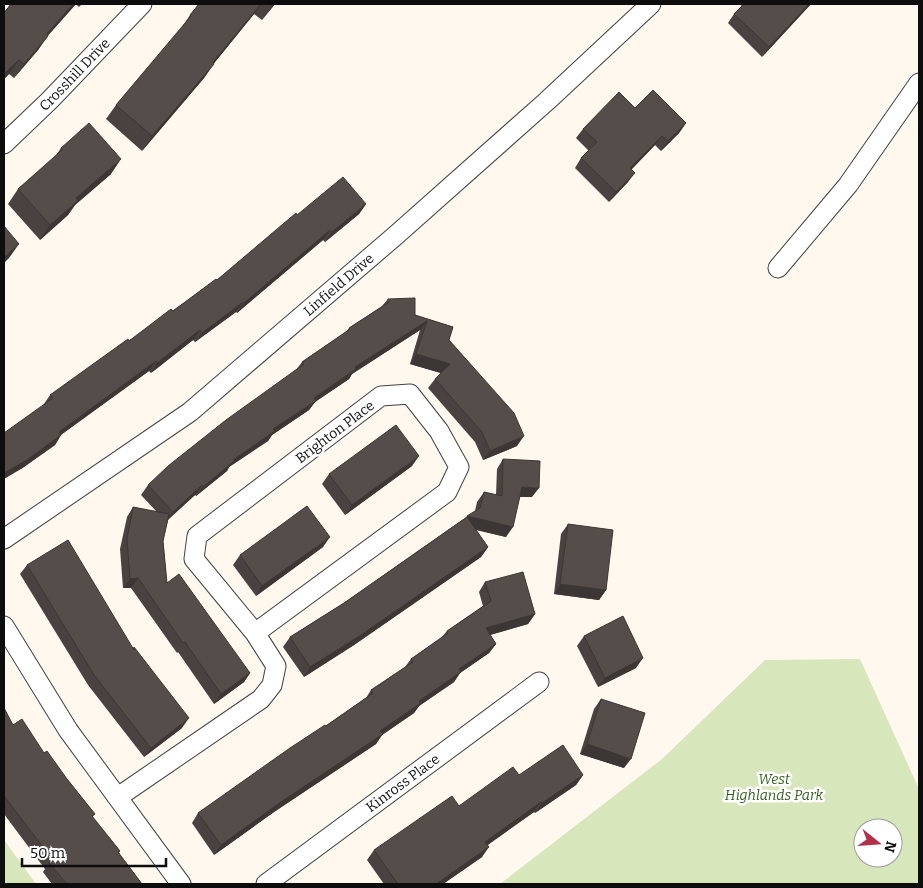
<svg xmlns="http://www.w3.org/2000/svg" width="923" height="888" font-family="Bitter,serif">
  <rect width="100%" height="100%" fill="#fef8ef"/>
  <g fill="#d8e6bb" fill-rule="evenodd">
    <path d="M860,659L919,789V884H500L662,759L765,660ZM863,828H893V858H863Z"/>
    <path d="M4,840L36,884H4Z"/>
  </g>
  <g fill="none" stroke-linecap="round" stroke-linejoin="round">
    <g stroke="#404040" stroke-width="21">
      <g id="minor">
        <path id="s1" d="M4,144L50,100L142,4"/>
        <path d="M778,268L848,185L919,83"/>
        <path id="s2" d="M4,539L190,412L395,236L547,101L651,4"/>
        <path d="M4,626L68,730L181,884"/>
        <path d="M118,797L261,699L272,685L276,666L255,633L447,492L459,467L439,431L410,394L381,396L197,536L194,559L255,633"/>
        <path id="s3" d="M266,884L539,682"/>
      </g>
    </g>
    <use href="#minor" stroke="#fff" stroke-width="19"/>
  </g>
  <g fill="#494240">
    <path d="M11,4H82L79,7L76,4L48,35L38,50L14,78L9,74L4,79V13Z"/>
    <path d="M199,4H275L262,20L254,14L214,63L204,78L142,151L106,119L116,105L180,30L190,15Z"/>
    <path d="M739,4H811L762,57L728,23L734,14L742,6Z"/>
    <path d="M635,108L686,123L679,133L661,151L655,145L632,169L628,182L609,202L575,168L581,158L589,151L576,138L583,129Z"/>
    <path d="M61,148L111,174L75,205L68,215L40,240L8,204L18,189L55,157Z"/>
    <path d="M366,204L359,214L325,242L323,240L237,313L236,312L195,342L193,340L151,373L149,371L61,435L55,445L21,469L44,404L50,395L217,280L297,215Z"/>
    <path d="M388,299L415,315L453,327L449,340L517,446L483,460L475,442L428,388L435,379L441,373L410,364L420,330L352,374L349,379L315,402L309,410L272,435L268,441L229,467L227,471L196,496L195,495L168,520L163,541L167,583L250,673L244,682L214,704L178,652L177,653L131,588H123L120,549L127,517L133,507L157,512L141,495L148,485L296,370L302,362L346,332L349,328L382,306Z"/>
    <path d="M503,459L532,497H520L506,537L476,530L488,547L481,557L354,645L304,677L283,647L290,637L344,603L475,511L477,502L484,492L496,495L497,469Z"/>
    <path d="M412,466L345,515L322,484L329,474Z"/>
    <path d="M568,524L606,590L599,600L554,594L561,534Z"/>
    <path d="M323,547L256,596L233,565L240,555Z"/>
    <path d="M27,565L133,648L134,647L182,728L144,757L88,685L20,574Z"/>
    <path d="M485,582L535,614L528,624L490,635L496,644L489,653L460,673L454,682L419,706L414,713L382,735L376,744L274,812L214,855L192,823L198,813L366,698L371,690L405,667L411,659L441,638L447,631L483,606L479,592Z"/>
    <path d="M584,636L636,668L598,687L577,646Z"/>
    <path d="M601,699L624,768L580,754L594,709Z"/>
    <path d="M4,708L13,725L44,753L67,779L95,814L92,817L142,884H52L43,872L45,869L4,814Z"/>
    <path d="M583,775L576,785L535,813L534,812L487,845L482,857L443,884H384L367,860L374,850L459,806Z"/>
  </g>
  <g fill="#3c3634">
    <path d="M73,4H76L37,48L47,34Z"/>
    <path d="M261,4L254,14L203,77L213,62Z"/>
    <path d="M273,4H275L262,20L272,6Z"/>
    <path d="M809,4H811L762,57L769,47Z"/>
    <path d="M48,36L38,50L14,78L24,64Z"/>
    <path d="M19,60L9,74L4,79V74Z"/>
    <path d="M214,64L204,78L142,151L152,136Z"/>
    <path d="M686,123L679,133L661,151L668,141Z"/>
    <path d="M662,136L655,145L623,178L630,168Z"/>
    <path d="M121,159L111,174L75,205L68,215L40,240L50,225L76,198Z"/>
    <path d="M635,173L628,182L609,202L616,192Z"/>
    <path d="M366,204L359,214L325,242L332,232Z"/>
    <path d="M330,230L323,240L237,313L244,303Z"/>
    <path d="M19,244L9,258L4,263V257Z"/>
    <path d="M243,302L236,312L195,342L202,333Z"/>
    <path d="M427,321L420,330L352,374L349,379L315,402L309,410L272,435L268,441L229,467L227,471L196,496L203,487L233,460L314,398L355,367Z"/>
    <path d="M200,330L193,340L151,373L157,363Z"/>
    <path d="M416,354L450,364L444,374L410,364Z"/>
    <path d="M156,361L149,371L52,441L59,432Z"/>
    <path d="M61,435L55,445L21,469L4,479V473Z"/>
    <path d="M524,436L517,446L483,460L490,451Z"/>
    <path d="M419,456L412,466L345,515L352,505Z"/>
    <path d="M202,485L195,495L166,521L173,512Z"/>
    <path d="M522,487L539,488L532,497H516Z"/>
    <path d="M467,516L513,527L506,537L461,526Z"/>
    <path d="M330,537L323,547L256,596L262,586Z"/>
    <path d="M488,547L481,557L354,645L304,677L310,667Z"/>
    <path d="M138,578L131,588H123L130,579Z"/>
    <path d="M560,584L606,590L599,600L554,594Z"/>
    <path d="M535,614L528,624L479,638L486,628Z"/>
    <path d="M496,644L489,653L460,673L454,682L419,706L414,713L382,735L376,744L274,812L214,855L221,845L380,731L459,669Z"/>
    <path d="M643,658L636,668L598,687L605,678Z"/>
    <path d="M250,673L244,682L214,704L221,694Z"/>
    <path d="M189,718L182,728L144,757L151,748Z"/>
    <path d="M587,744L631,759L624,768L580,754Z"/>
    <path d="M583,775L576,785L535,813L542,803Z"/>
    <path d="M541,802L534,812L478,852L485,842Z"/>
    <path d="M489,847L482,857L443,884H436Z"/>
  </g>
  <g fill="#554d4a" stroke="#3c3634">
    <path d="M11,4H73L47,34L48,36L24,64L19,60L4,74V13Z"/>
    <path d="M199,4H261L213,62L214,64L152,136L116,105L191,16L190,15Z"/>
    <path d="M744,4H809L769,47L734,14Z"/>
    <path d="M653,90L686,123L668,141L662,136L630,168L635,173L616,192L581,158L597,142L583,129L619,92L635,108Z"/>
    <path d="M89,123L121,159L76,198L78,201L50,225L18,189L62,150L61,148Z"/>
    <path d="M343,177L366,204L332,232L330,230L244,303L243,302L202,333L200,330L157,363L156,361L59,432L61,435L27,460L4,473V433L53,398L50,395L128,339L129,341L171,309L173,311L216,279L217,280L296,213L297,215Z"/>
    <path d="M4,226L19,244L4,257Z"/>
    <path d="M415,298V315L453,327L449,340L514,413L524,436L490,451L482,432L435,379L450,364L416,354L427,321L355,367L356,369L314,398L316,401L273,429L275,431L233,460L234,461L203,487L202,485L173,512L148,485L168,466L226,420L304,364L302,362L350,329L349,328L388,303V299Z"/>
    <path d="M396,425L419,456L352,505L329,474Z"/>
    <path d="M503,459L540,461L539,488L522,487L513,527L467,516L480,508L484,492L502,496Z"/>
    <path d="M307,506L330,537L262,586L240,555Z"/>
    <path d="M133,507L169,514L163,541L167,583L179,574L250,673L221,694L185,642L183,643L138,578L130,579L127,539Z"/>
    <path d="M467,517L488,547L361,635L310,667L290,637L344,603Z"/>
    <path d="M568,524L613,530L606,590L560,584Z"/>
    <path d="M68,540L134,650V647L189,718L151,748L94,675L27,565Z"/>
    <path d="M523,572L535,614L486,628L496,644L459,669L461,672L419,701L421,703L380,731L383,734L281,802L221,845L198,813L290,748L325,725L326,726L373,693L371,690L413,662L411,659L448,633L447,631L491,601L485,582Z"/>
    <path d="M623,616L643,658L605,678L584,636Z"/>
    <path d="M601,699L645,713L631,759L587,744Z"/>
    <path d="M4,708L13,725L22,719L44,753L47,751L67,779L95,814L92,816L120,851L118,852L142,884H67L49,863L53,860L4,796Z"/>
    <path d="M563,745L583,775L542,803L541,802L485,842L489,847L436,884H398L374,850L452,796L459,806L513,767L519,775Z"/>
  </g>
  <g text-anchor="middle" dominant-baseline="central" stroke-width="5" stroke-linejoin="round" paint-order="stroke">
    <g font-size="14" fill="#0d0d0d" stroke="#fff">
      <text stroke="none"><textPath href="#s1" startOffset="99">Crosshill Drive</textPath></text>
      <text stroke="none"><textPath href="#s2" startOffset="421">Linfield Drive</textPath></text>
      <text transform="translate(335 432) rotate(-37)">Brighton Place</text>
      <text stroke="none"><textPath href="#s3" startOffset="170">Kinross Place</textPath></text>
    </g>
    <g font-size="14" font-style="italic" fill="#396022" stroke="#fff">
      <text x="774" y="779">West<tspan x="774" dy="16">Highlands Park</tspan></text>
    </g>
  </g>
  <rect width="923" height="888" fill="none" stroke="#0d0d0d" stroke-width="10"/>
  <g transform="translate(878 843) rotate(107)"><circle r="24" fill="#ffffff" stroke="#9e9e9e"/>
  <path d="M0-4L9 19L0 12L-9 19Z" fill="#b3304b"/>
  <text y="-8" font-size="14" font-weight="bold" text-anchor="middle" fill="#0d0d0d">N</text>
  </g>
  <path d="M22 858v8h144v-8" fill="none" stroke="#0d0d0d" stroke-width="2.5"/>
  <text x="30" y="858" font-size="15" fill="#0d0d0d" stroke="#ffffff" stroke-width="4" paint-order="stroke">50 m</text>
</svg>
